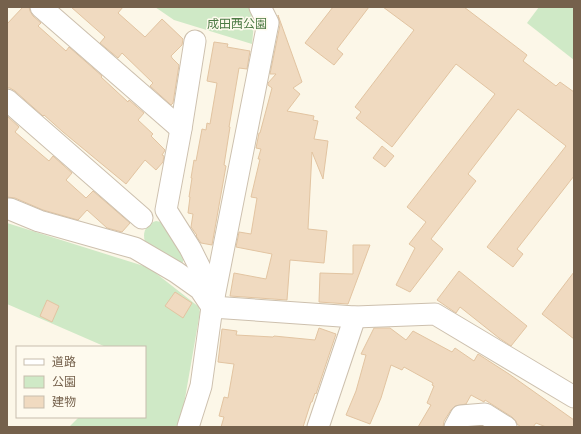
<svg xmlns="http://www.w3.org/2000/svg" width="581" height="434" font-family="Poppins,'Noto Sans JP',sans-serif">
  <rect width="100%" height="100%" fill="#fcf7e8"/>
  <g fill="#cfe9c6">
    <path d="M155,7H252L255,12L252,44L174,20Z"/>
    <path d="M539,7H574V60L527,23Z"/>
    <path d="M156,221L161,222L167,225L184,259L182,264L145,242C142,232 146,224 156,221Z"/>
    <path d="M7,223L147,267L153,271L199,307L200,312L183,410L176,427H69L79,417H145V347H106L7,304Z"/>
  </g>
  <g fill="#f0dac0" stroke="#e2c4a1">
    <path d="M23,7H29L30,11L33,16L41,23L38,26L66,51L69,47L102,76L101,77L128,102L129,100L144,113L138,120L153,134L151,136L165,150L164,152L162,155L164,156L163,162L156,170L145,160L126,184L63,132L44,115L43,116L15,91L10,88H7V24Z"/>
    <path d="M71,7H123L118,13L145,37L162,19L183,39L182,45L171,56L172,58L179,65L173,103L171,105L150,86L153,83L122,53L118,58L100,43L105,37Z"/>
    <path d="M333,7H369L337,49L343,54L334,65L305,43Z"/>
    <path d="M383,7H464L527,55L523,61L556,86L560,82L574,92V176L517,249L523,254L513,267L487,247L566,146L518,109L468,174L476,181L431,239L443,249L410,292L396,285L415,248L409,244L426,222L407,207L495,94L456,64L392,147L356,118L361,112L355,107L414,30Z"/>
    <path d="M278,15L302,82L293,88L300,94L287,111L314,116L313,120L318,121L314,139L328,141L323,179L312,152L308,229L327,231L324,263L290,260L287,300L230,296L234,273L266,279L272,254L236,247L239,232L251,234L257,198L251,197L260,159H258L261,149L256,148L259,133H260L272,88L268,85V83L276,74H270L280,25Z"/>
    <path d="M214,42L228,44L227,47L250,51L247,69L239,68L229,127H230L224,165L226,166L212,245L201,243L196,236L197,235L196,234L191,227L193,214L188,213L190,197H189L192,178H191L194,160L196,161L202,129L206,130L207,123L210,124L217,83L207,81Z"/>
    <path d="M7,116L19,127L15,132L49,161L53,156L72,173L66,180L86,198L93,191L130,223L122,232L107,228L87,210L78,220L43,210L15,198L7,197Z"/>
    <path d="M382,146L394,156L385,167L373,158Z"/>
    <path d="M353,245H370L348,304L319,302L320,273L353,274Z"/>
    <path d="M459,271L527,326L511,346L499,338L460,307L456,313L437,300Z"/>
    <path d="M574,272V339L542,314Z"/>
    <path d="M175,292L192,303L183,318L165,306Z"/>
    <path d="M47,300L59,306L52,322L40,316Z"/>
    <path d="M319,328L336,334L316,394L315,393L312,402H311L303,427H221L224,417L219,416L224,397L228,398L234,364L218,362L222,329L237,331L236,335L273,337L274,336L315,340Z"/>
    <path d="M374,328H390L406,340L413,331L452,352L455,348L474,361L478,354L509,374L574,420V427H546L536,423L533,427H521L517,424L516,421L512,417L485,400L484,402L471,395L466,404L455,406L451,410L444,421L443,427H418L431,405L427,403L434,386L432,385L433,383L404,367L402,370L391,365L381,398L370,424L346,415L356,391L366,355L361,354Z"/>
  </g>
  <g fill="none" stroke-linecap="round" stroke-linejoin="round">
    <g stroke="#cdc0ae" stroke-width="23">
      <g id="street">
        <path d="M41,7L181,129"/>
        <path d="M195,41L181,129L166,210L190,248L214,296"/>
        <path d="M7,100L142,218"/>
        <path d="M7,209H10L39,221L135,248L176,272L200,289L212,307L268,23L260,7"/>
        <path d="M188,427L201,386L212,307L355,317L435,314L574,397"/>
        <path d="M318,427L355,317"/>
        <path d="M455,427L461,416L485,414L506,427"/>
      </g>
    </g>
    <use href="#street" stroke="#fff" stroke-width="21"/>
  </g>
  <g text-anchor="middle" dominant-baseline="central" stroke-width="3" stroke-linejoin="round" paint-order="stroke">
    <g font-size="12" fill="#4c7a44" stroke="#fefaee">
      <text x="237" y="23">成田西公園</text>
    </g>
  </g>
  <rect width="581" height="434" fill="none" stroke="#75614c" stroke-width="16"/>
  <rect x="16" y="346" width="130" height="72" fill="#fefaee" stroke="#c7bdad"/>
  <rect x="24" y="359" width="20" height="6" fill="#ffffff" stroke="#c7bdad"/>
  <text x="52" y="366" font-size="12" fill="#75614c">道路</text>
  <rect x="24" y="376" width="20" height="12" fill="#cfe9c6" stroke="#c7bdad"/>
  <text x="52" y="386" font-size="12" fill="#75614c">公園</text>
  <rect x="24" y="396" width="20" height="12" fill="#f0dac0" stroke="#c7bdad"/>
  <text x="52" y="406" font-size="12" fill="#75614c">建物</text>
</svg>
